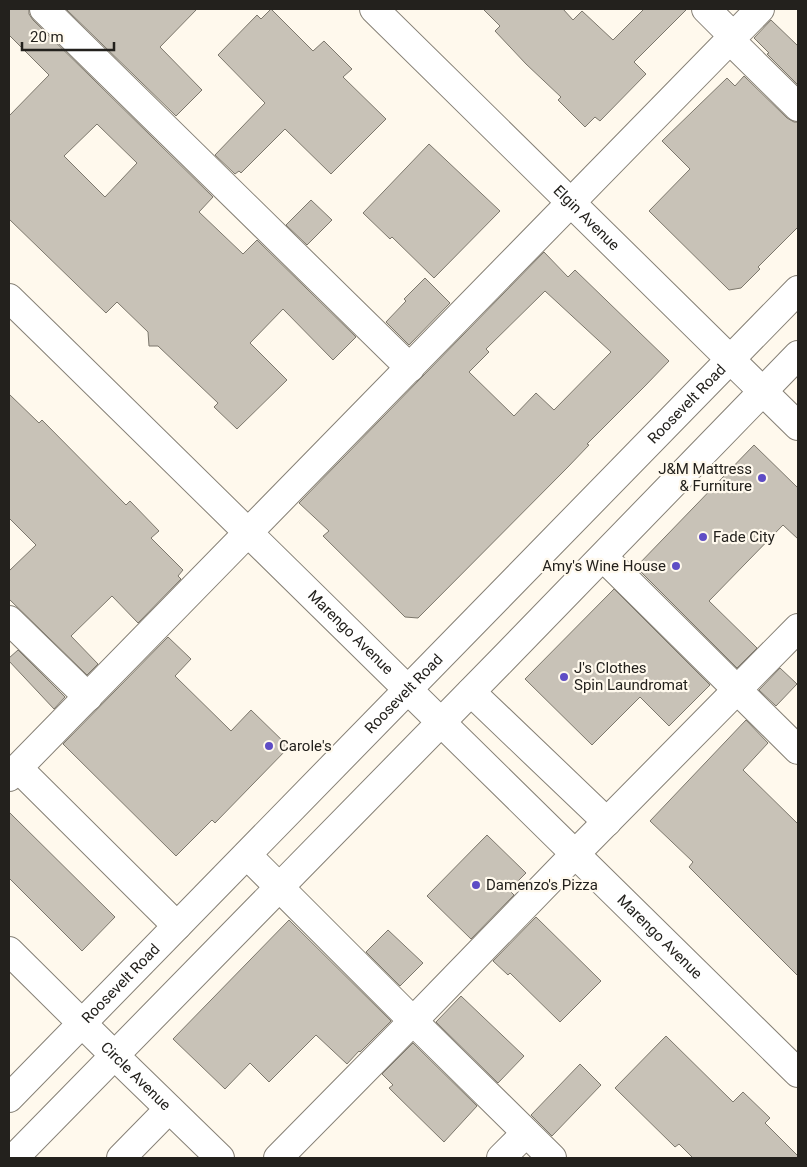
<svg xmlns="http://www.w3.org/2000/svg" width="807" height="1167" font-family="Roboto,sans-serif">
  <rect width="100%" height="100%" fill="#fff9ed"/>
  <g fill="#c8c2b7" stroke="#7c776c" fill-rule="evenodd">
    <path d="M9,9H29V14L33,20L213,197L199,212L243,254L257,240L356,337L333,360L283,309L250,343L287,380L237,429L214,407L218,403L158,346H149L148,332L117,302L106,313L9,219V116L49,75L9,35ZM97,124L137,163L105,197L64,156Z"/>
    <path d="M66,9H197L160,47L202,90L176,116Z"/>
    <path d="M271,9L313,51L324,41L352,69L343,77L386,119L331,174L285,129L241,173L239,171L235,174L215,155L265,103L218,55L257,15L261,19Z"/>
    <path d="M483,9H563L573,20L582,11L613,40L644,9H687L634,62L646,74L600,121L595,117L585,127L558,100L561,97L526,64L495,31L500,26Z"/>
    <path d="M771,20L798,46V85L767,54L769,53L754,38Z"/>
    <path d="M744,76L787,118L794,122H798V227L758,267L760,269L741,288L729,290L649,211L690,169L662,141L727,78L735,86Z"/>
    <path d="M429,144L500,211L434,278L392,237L390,239L363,213Z"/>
    <path d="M311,200L332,220L307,245L286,225Z"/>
    <path d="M544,252L568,277L575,270L669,361L645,386L587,444L589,445L567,468L418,618L405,617L323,536L329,531L299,503ZM545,291L611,352L554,410L536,393L514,416L469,372L489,352L486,349Z"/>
    <path d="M425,278L450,303L409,345L386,322L406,301L404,299Z"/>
    <path d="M9,394L39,423L42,420L126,505L130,501L159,531L151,538L183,570L178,576L181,579L138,623L112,596L71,636L98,664L87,675L9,599V571L36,545L9,518Z"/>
    <path d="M754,445L798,488V539L783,525L709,601L757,648L737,668L636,567Z"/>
    <path d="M614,589L710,685L669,726L640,697L592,745L525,679Z"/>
    <path d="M168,637L191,659L175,676L231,731L251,710L289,747L215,823L212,820L176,856L63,744Z"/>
    <path d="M18,650L65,697L54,709L9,661V658Z"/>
    <path d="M780,668L797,684L776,706L759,690Z"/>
    <path d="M746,720L768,743L743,770L798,824V976L689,867L693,862L650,821Z"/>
    <path d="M9,812L115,917L82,951L9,878Z"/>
    <path d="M487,835L526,873L509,890L514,895L471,939L427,896Z"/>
    <path d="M536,917L601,981L560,1022L510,973L508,975L493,961Z"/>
    <path d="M289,920L391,1021L360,1052L359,1051L347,1064L316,1035L269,1082L250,1063L225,1089L173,1039Z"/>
    <path d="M388,930L423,963L400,986L366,952Z"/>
    <path d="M461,996L524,1056L498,1083L436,1022Z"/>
    <path d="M666,1036L733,1102L743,1092L770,1118L765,1123L798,1156V1158H693L679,1144L675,1147L615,1088Z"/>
    <path d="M413,1043L477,1106L444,1142L389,1088L393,1085L382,1074Z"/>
    <path d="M580,1064L601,1085L552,1136L531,1115Z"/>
  </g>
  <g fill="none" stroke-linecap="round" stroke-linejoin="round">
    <g stroke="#868076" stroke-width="30">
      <g id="minor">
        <path d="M44,9L410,368"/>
        <path id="s1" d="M374,9L798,426"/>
        <path d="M706,9L733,36"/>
        <path d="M730,40L798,107"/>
        <path id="s2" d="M9,298C273,555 535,814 798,1073"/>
        <path d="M603,557L798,750"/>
        <path d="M9,620L88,697"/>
        <path d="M471,692L607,822"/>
        <path d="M18,768L177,926"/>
        <path d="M9,777L760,9"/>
        <path d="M247,855L413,1021L552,1158"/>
        <path id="s3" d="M9,951L115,1056L220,1158"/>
        <path d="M121,1158L169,1109"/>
        <path d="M278,1158L413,1021L575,854L798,628"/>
        <path d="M501,1158L526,1133"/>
      </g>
    </g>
    <g stroke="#868076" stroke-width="30">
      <g id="major">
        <path id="s4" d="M9,1098L798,290"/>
        <path d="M14,1158L502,660L798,355"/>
      </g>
    </g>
    <use href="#minor" stroke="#fff" stroke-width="28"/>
    <use href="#major" stroke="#fff" stroke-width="28"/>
  </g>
  <g fill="#5e4cc5" stroke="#fff9ed" stroke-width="2">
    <circle cx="762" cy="478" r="5"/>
    <circle cx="703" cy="537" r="5"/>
    <circle cx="676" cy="566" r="5"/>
    <circle cx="564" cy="677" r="5"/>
    <circle cx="269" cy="746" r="5"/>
    <circle cx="476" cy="885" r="5"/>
  </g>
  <g text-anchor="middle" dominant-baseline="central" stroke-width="4.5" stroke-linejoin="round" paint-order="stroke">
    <g font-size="15" fill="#23211d" stroke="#fff9ed">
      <text stroke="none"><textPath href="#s1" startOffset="298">Elgin Avenue</textPath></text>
      <text stroke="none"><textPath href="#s4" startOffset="970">Roosevelt Road</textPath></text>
      <text stroke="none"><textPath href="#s2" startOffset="478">Marengo Avenue</textPath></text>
      <text stroke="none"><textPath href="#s4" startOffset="565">Roosevelt Road</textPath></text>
      <text stroke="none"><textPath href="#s2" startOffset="912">Marengo Avenue</textPath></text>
      <text stroke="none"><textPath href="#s4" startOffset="160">Roosevelt Road</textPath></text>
      <text stroke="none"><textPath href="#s3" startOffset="178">Circle Avenue</textPath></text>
    </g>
    <g font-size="15" fill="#23211d" stroke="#fff9ed" text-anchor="start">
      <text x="752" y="469" text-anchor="end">J&amp;M Mattress<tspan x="752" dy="17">&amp; Furniture</tspan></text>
      <text x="713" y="537">Fade City</text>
      <text x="666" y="566" text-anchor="end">Amy's Wine House</text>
      <text x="574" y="668">J's Clothes<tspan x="574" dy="17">Spin Laundromat</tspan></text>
      <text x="279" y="746">Carole's</text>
      <text x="486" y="885">Damenzo's Pizza</text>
    </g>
  </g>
  <rect width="807" height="1167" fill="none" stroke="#23211d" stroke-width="20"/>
  <path d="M22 42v8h92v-8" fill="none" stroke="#23211d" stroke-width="2.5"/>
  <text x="30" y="42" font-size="15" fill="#23211d" stroke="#fff9ed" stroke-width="4" paint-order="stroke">20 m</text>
</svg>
